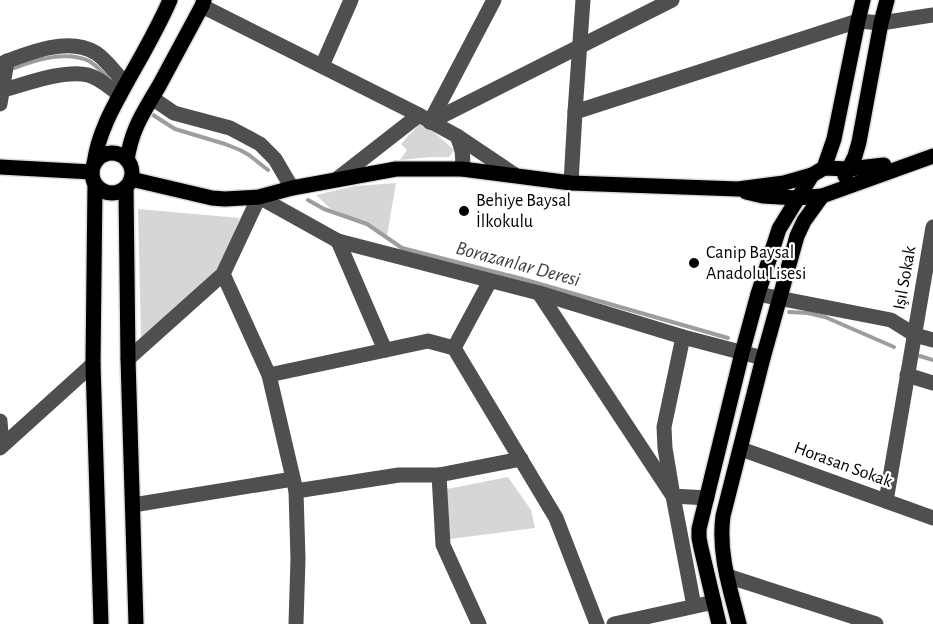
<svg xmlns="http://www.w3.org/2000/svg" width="933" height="624" font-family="'Alegreya Sans',sans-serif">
  <rect width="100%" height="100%" fill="#fff"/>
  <g fill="#d6d6d6">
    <path d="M422,121L454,150L449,157H430L400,160L407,150L401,144Z"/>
    <path d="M396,183L387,236L373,226L331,209L316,195L355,186Z"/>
    <path d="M138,209L240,218C233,235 227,253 217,269C200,294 165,318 141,337Z"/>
    <path d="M508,477L531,510L535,528L450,539L447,489Z"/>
  </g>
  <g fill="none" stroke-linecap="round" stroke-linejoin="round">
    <g stroke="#9d9d9d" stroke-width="4">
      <path d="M14,68C36,60 66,50 89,61C96,65 101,71 107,77"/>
      <path d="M153,115L175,129L225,144L240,150L249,155L268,170"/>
      <path d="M308,200L324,209L367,224L402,248L519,278L728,338"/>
      <path d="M789,312L808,313L825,317L894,347"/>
      <path d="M920,356L933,360"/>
    </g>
    <g stroke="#dbdbdb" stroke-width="18">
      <g id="major">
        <circle cx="112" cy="173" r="20"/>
        <path d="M127,160C132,127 144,112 160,84C174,58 188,32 202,6L204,0"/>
        <path d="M94,164C98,134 112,109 127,82C142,55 158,28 170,0"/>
        <path d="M0,167L92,172"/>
        <path d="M824,168L834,139L858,21L863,0"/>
        <path d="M845,176L855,156L859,142L881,23L887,0"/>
        <path d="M131,179L212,198L225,199L259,197L292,188L396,169H462L571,183L738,189L784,183L812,175L824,168L849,169L884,165"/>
        <path d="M95,184L93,364L101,624"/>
        <path d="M126,187L128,359L136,624"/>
        <path d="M746,192L763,196L797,198L822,196L933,156"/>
        <path d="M719,624L701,548L699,538V529L742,353L758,294L779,229L812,175"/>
        <path d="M739,624C730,588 718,553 723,516L763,358L797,236L804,221L822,196"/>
      </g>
    </g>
    <g stroke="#4f4f4f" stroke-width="15">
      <path d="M583,0L575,112L858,21L881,23L933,15"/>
      <path d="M202,6L419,115L457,136L515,175"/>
      <path d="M0,64C28,53 68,36 96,53C108,61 115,74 126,83"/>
      <path d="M322,66L351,0"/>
      <path d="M0,91C23,85 64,69 88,75C100,78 110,88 120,95"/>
      <path d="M152,98L174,113L230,128L260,144L275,159L292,188"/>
      <path d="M0,104L7,61"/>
      <path d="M430,122L672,0"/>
      <path d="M430,122L494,0"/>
      <path d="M457,136C462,148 464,156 462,169"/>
      <path d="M337,179L419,115"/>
      <path d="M571,183L575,112"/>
      <path d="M338,241L385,350"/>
      <path d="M223,274L269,375L296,491L298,559L296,624"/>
      <path d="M539,293L673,496L694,606"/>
      <path d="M758,294L891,320L915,335L933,340"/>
      <path d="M683,337L664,427L665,448L673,496L707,498"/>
      <path d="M454,348L490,281"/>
      <path d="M128,359L223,274L259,197L338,241L539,293L683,337L763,358"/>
      <path d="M269,375L428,341L454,348L556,518L597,624"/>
      <path d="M907,375L933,383"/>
      <path d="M0,421L2,446"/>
      <path d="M0,448L93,364"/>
      <path d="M741,449L933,518"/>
      <path d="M439,475L443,545L479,624"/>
      <path d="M296,491L399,475H439L521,459"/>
      <path d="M886,501L933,227"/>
      <path d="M133,505L293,479"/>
      <path d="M727,576L876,624"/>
      <path d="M614,624L714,602"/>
    </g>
    <use href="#major" stroke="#000" stroke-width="15"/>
  </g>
  <g fill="#000" stroke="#fff" stroke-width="2">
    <circle cx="464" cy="211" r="6"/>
    <circle cx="694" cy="263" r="6"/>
  </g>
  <g text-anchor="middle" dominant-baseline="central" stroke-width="4.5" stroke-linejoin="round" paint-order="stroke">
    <g font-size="18" fill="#000" stroke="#fff" text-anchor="start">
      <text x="476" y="201">Behiye Baysal<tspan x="476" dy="21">İlkokulu</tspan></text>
      <text x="706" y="253">Canip Baysal<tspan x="706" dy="21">Anadolu Lisesi</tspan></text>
    </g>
    <g font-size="18" fill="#000" stroke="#fff">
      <text transform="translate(905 278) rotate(-80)">Işıl Sokak</text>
      <text transform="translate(843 465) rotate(20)">Horasan Sokak</text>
    </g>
    <g font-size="20" font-style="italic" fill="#3e3e3e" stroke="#fff">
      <text transform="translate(518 264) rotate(15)">Borazanlar Deresi</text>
    </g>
  </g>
</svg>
